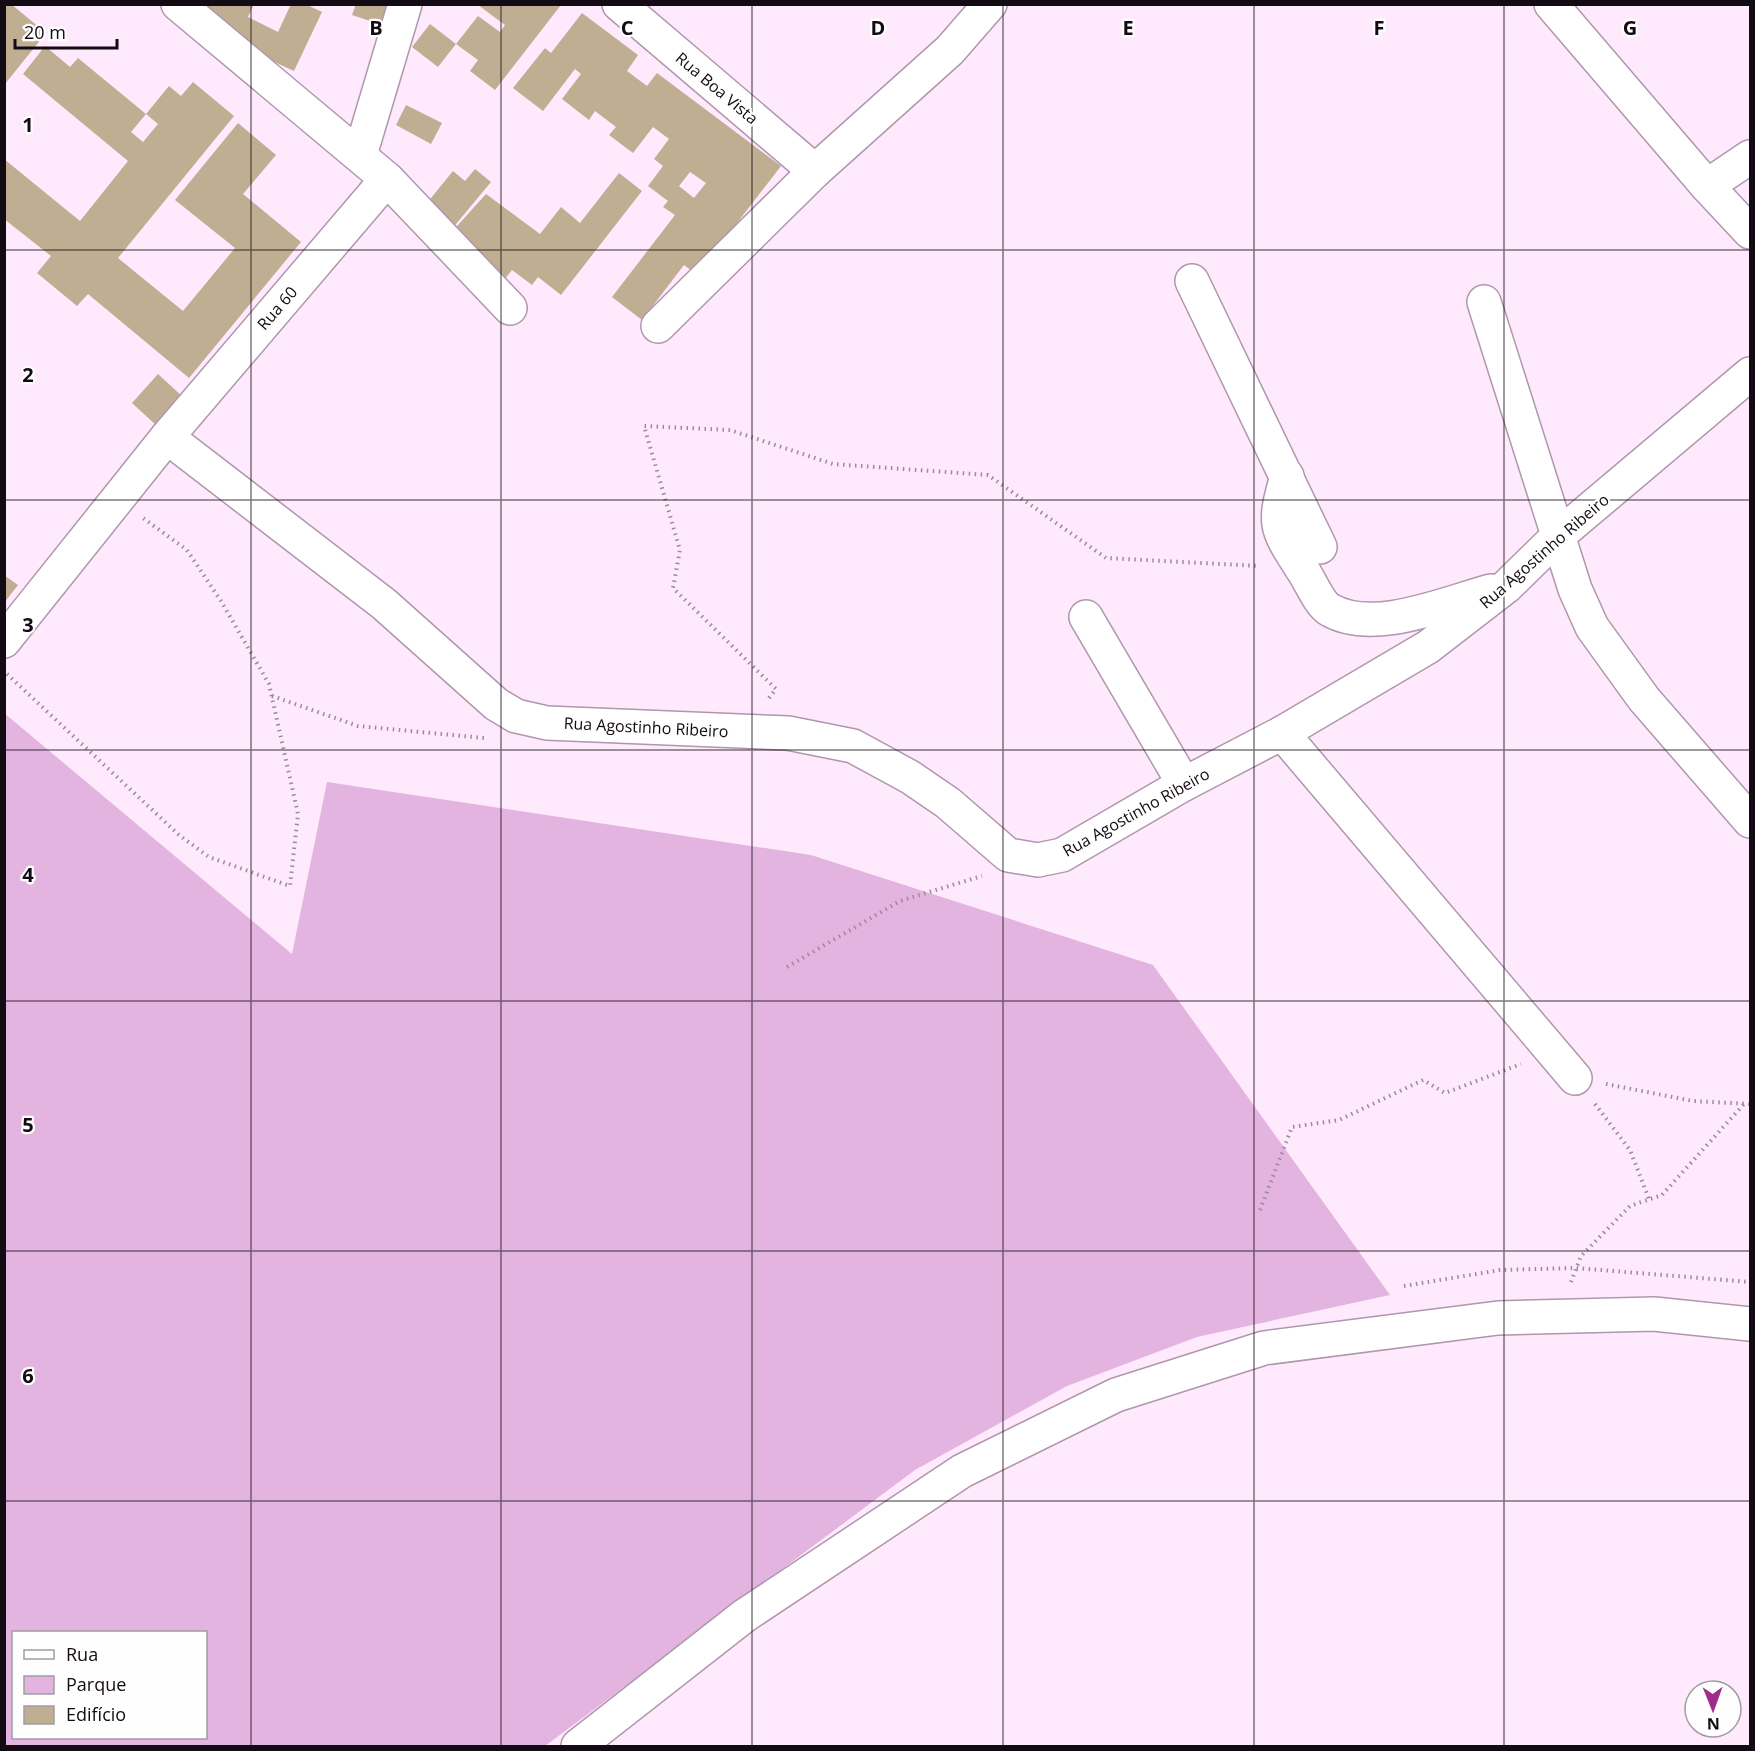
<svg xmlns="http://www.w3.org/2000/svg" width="1755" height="1751" font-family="'Open Sans',sans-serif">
  <rect width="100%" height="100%" fill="#ffe9fc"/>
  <path fill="#e4b4e0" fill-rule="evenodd" d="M4,713L292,954L327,782L811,855L1153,965L1390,1295L1197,1337L1067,1386L915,1470L545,1746H5ZM14,1632H206V1738H14Z"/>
  <g fill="#c0ae93" fill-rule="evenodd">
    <path d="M5,4H11L46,33L5,84Z"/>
    <path d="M195,4H254L248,17L278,32L291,4H305L322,12L294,71L235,44Z"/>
    <path d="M356,4H392L385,26L352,15Z"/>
    <path d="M478,5H561L495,90L470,71L478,60L456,44L438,67L412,47L430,24L456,44L478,16L500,32L505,25Z"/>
    <path d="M582,13L638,55L627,71L647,86L657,73L781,166L697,275L684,265L642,320L612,297L675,215L663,207L668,201L648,186L663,166L654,159L669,139L653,127L633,153L609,135L616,127L595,111L589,120L562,99L581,74L575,69L543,111L513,88L545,48L551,53ZM690,172L706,183L694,198L679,186Z"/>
    <path d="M45,46L70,67L78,58L146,114L131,132L143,142L158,124L146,114L169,86L181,96L193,82L234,116L118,258L183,311L235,248L175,200L238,123L276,155L243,194L301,242L189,378L88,294L77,306L37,273L51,256L4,219V159L80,221L128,161L23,74Z"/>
    <path d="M406,105L442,123L431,144L396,125Z"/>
    <path d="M475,169L491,182L436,248L409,225L453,171L465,181Z"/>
    <path d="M619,173L642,191L561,295L538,277L532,285L512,270L505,279L448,236L486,194L540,234L561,207L580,223Z"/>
    <path d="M158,374L183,397L157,426L132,403Z"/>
    <path d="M4,575L18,585L4,603Z"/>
  </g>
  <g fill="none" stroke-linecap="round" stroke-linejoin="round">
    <g stroke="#af97ad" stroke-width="36">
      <g id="street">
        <path d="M178,4L387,179L510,308"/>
        <path d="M619,4L815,171"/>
        <path d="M360,155L405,4"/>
        <path d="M1707,186L1750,157"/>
        <path d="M1192,281L1320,547"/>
        <path d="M1484,302L1575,589L1592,627L1644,699L1750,821"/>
        <path d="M658,326L815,171L950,50L990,4"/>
        <path d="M167,437L384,604L496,704L516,716L547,723L788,733L853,746L910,777L948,803L1008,855L1038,860L1062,855L1184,784L1282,733L1428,647L1507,586L1558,536L1750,374"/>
        <path d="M1287,476C1273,525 1275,527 1302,569C1310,580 1319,604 1330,610C1374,635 1446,603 1491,591"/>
        <path d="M1086,617L1184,784"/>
        <path d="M4,641L167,437L387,179"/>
        <path d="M1282,733L1575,1078"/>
      </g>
    </g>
    <g stroke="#af97ad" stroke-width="36">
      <path id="secondary" d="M1551,4L1707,186L1750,232"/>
    </g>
    <g stroke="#af97ad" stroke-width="36">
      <path id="highway" d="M578,1746L744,1616L962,1471L1116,1395L1264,1348L1498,1318L1654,1314L1750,1324"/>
    </g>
    <g stroke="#9b8b99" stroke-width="4" stroke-dasharray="1.5 4.5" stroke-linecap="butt">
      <path d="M7,674L179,835L209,857L290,886L298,814L269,684L221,601L187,550L143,518"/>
      <path d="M272,696L358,726L484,738"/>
      <path d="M769,698L776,689L673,588L680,550L644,426L730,430L833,464L988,475L1106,558L1259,566"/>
      <path d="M787,967L900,901L982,876"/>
      <path d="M1606,1084L1693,1101L1750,1104"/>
      <path d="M1595,1104L1630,1150L1649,1199"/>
      <path d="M1260,1210L1292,1127L1339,1120L1423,1080L1445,1093L1521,1064"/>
      <path d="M1571,1282L1581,1256L1630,1206L1662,1195L1744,1104"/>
      <path d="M1404,1286L1500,1270L1576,1268L1750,1282"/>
    </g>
    <use href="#street" stroke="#fff" stroke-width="33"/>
    <use href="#secondary" stroke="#fff" stroke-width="33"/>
    <use href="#highway" stroke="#fff" stroke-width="33"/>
  </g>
  <path fill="none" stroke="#130b13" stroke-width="1.5" stroke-opacity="0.55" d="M251,4V1746M501,4V1746M752,4V1746M1003,4V1746M1254,4V1746M1504,4V1746M4,250H1750M4,500H1750M4,750H1750M4,1001H1750M4,1251H1750M4,1501H1750"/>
  <g text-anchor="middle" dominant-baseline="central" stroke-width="4.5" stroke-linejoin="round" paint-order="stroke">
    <g font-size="16" fill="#130b13" stroke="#fefefe">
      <text transform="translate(717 88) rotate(40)">Rua Boa Vista</text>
      <text transform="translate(277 308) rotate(-49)">Rua 60</text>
      <text transform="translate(1544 551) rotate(-41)">Rua Agostinho Ribeiro</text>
      <text transform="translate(646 727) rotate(3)">Rua Agostinho Ribeiro</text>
      <text transform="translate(1136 812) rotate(-29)">Rua Agostinho Ribeiro</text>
    </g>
  </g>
  <g font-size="20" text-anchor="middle" font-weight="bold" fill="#130b13" stroke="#fefefe" stroke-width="4.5" stroke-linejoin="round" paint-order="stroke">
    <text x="376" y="35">B</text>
    <text x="627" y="35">C</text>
    <text x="878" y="35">D</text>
    <text x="1128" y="35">E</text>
    <text x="1379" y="35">F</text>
    <text x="1630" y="35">G</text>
    <text x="28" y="132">1</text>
    <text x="28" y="382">2</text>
    <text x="28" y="632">3</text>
    <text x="28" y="882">4</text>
    <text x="28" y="1132">5</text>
    <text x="28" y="1383">6</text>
  </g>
  <rect width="1755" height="1751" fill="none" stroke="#130b13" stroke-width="12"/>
  <rect x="12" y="1631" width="195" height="108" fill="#fefefe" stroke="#a09da0" stroke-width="1.5"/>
  <rect x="24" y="1650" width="30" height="9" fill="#ffffff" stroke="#a09da0" stroke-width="1.5"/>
  <text x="66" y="1661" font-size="18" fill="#130b13">Rua</text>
  <rect x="24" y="1676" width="30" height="18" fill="#e4b4e0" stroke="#a09da0" stroke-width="1.5"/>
  <text x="66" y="1691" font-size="18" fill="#130b13">Parque</text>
  <rect x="24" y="1706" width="30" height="18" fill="#c0ae93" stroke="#a09da0" stroke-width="1.5"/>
  <text x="66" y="1721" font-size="18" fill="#130b13">Edifício</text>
  <g transform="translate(1713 1709) rotate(179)"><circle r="28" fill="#fefefe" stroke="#a09da0" stroke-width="1.5"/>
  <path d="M0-4.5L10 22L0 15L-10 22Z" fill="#9f2c88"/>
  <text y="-9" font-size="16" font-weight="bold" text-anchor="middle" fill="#130b13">N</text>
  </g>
  <path d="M15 39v9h102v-9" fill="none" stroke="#130b13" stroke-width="3"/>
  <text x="24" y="39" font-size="18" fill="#130b13" stroke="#fefefe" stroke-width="4.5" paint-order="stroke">20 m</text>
</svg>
